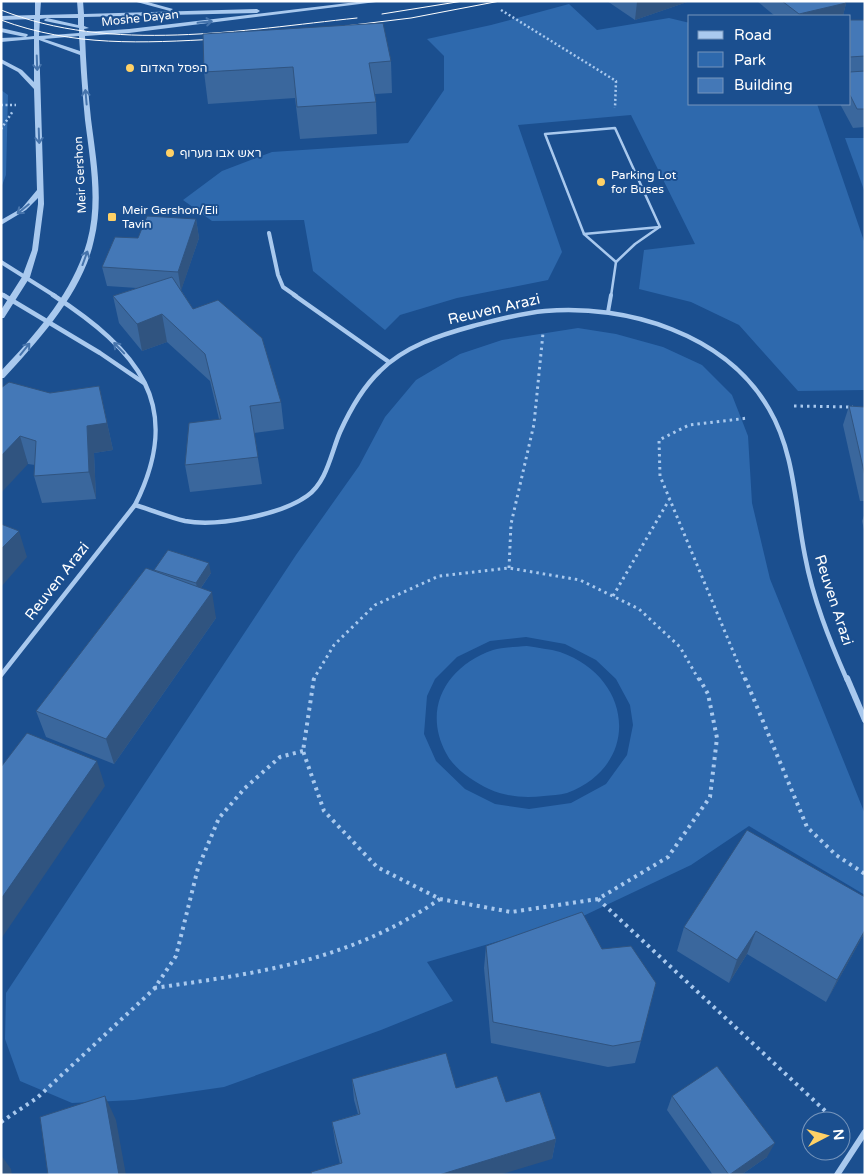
<svg xmlns="http://www.w3.org/2000/svg" width="866" height="1176" font-family="'Varela Round','Noto Sans Hebrew',sans-serif">
  <rect width="100%" height="100%" fill="#1b4f8f"/>
  <g fill="#2e69ad" fill-rule="evenodd">
    <path d="M569,4L597,30L669,18L690,23V104H817L865,244V390L798,391L739,325L691,302L639,289L644,250L695,244L631,115L518,125L562,252L548,280L457,298L400,315L385,330L313,271L304,220L212,221L183,200L222,171L272,152L408,143L444,90V56L427,39L491,25Z"/>
    <path d="M1,90L8,95L6,175L1,188Z"/>
    <path d="M845,138H865V190H864Z"/>
    <path d="M578,328L616,334L663,347L702,365L732,395L748,436L752,503L770,579L865,814V895L749,826L691,865L581,917L427,962L453,1001L381,1030L224,1087L134,1100L72,1103L20,1081L5,1039L6,993L296,555L359,466L385,417L416,380L460,354L502,340ZM526,637L565,644L596,660L616,679L630,705L633,725L627,755L606,784L571,803L529,809L495,804L465,789L436,761L424,734L427,696L435,679L457,657L490,641Z"/>
    <path d="M527,646C538,648 550,649 560,652C633,677 642,765 567,793C560,795 551,795 544,796C525,798 507,797 489,789C474,782 454,769 446,753C422,708 447,666 493,650C503,647 516,647 527,646Z"/>
  </g>
  <g fill="none" stroke-linecap="round" stroke-linejoin="round">
    <g stroke="#a9c9ee" stroke-width="2.5" stroke-dasharray="2 2.5" stroke-linecap="butt">
      <path d="M501,10L616,81L615,108"/>
      <path d="M1,105H16"/>
      <path d="M1,129L13,111"/>
    </g>
    <g stroke="#a9c9ee" stroke-width="3" stroke-dasharray="2.5 4" stroke-linecap="butt">
      <path d="M794,406L853,407"/>
      <path d="M509,568L511,524L534,424L543,333"/>
      <path d="M613,596L669,500"/>
      <path d="M313,680L334,645L375,605L439,576L509,568L580,580L639,609L680,647L699,680"/>
      <path d="M745,680L660,476L659,440L689,425L748,418"/>
    </g>
    <g stroke="#a9c9ee" stroke-width="4" stroke-dasharray="3 4.5" stroke-linecap="butt">
      <path d="M314,678L303,751L324,811L377,867L440,899L511,912L598,899L668,857L710,797L717,738L708,694L699,678"/>
      <path d="M745,678L807,827L836,855L865,874"/>
      <path d="M598,899L836,1121"/>
      <path d="M154,988C260,973 349,961 440,899"/>
      <path d="M1,1122L37,1098L154,989L176,956L198,868L219,818L245,788L280,757L303,751"/>
    </g>
    <g stroke="#a9c9ee" stroke-width="2.5">
      <path d="M615,128L660,227L584,234L545,134Z"/>
      <path d="M584,234L616,262"/>
      <path d="M611,296L616,262L635,244L658,228"/>
    </g>
    <path stroke="#a9c9ee" stroke-width="4" d="M608,312L611,295"/>
    <g stroke="#a9c9ee" stroke-width="4">
      <path d="M269,233L278,275L283,287L296,296"/>
      <path d="M1,262L55,296"/>
      <path d="M1,294L5,296"/>
    </g>
    <g stroke="#a9c9ee" stroke-width="4.5">
      <path d="M3,295L100,353L144,383"/>
      <path d="M294,295L389,362"/>
      <path d="M135,505C152,510 168,517 185,521C217,527 280,515 307,496C327,482 331,453 340,432C350,410 362,388 380,371C405,346 440,335 473,326C497,320 521,313 545,311C627,304 726,334 769,409C795,453 795,507 805,556C813,599 829,639 847,680"/>
      <path d="M1,675L135,505C186,404 137,350 53,295"/>
    </g>
    <g stroke="#a9c9ee" stroke-width="6">
      <path d="M847,678L865,720"/>
      <path d="M837,1175L865,1132"/>
    </g>
    <g fill="#a9c9ee" fill-rule="evenodd">
      <path d="M35,1H41L40,15L78,14L77,1H83L84,14L257,9L260,11L257,13L84,17V26L89,28L84,29L85,32L129,29L365,1H384L129,33L85,36C86,64 88,91 91,119C96,159 104,200 94,240C83,292 39,340 4,378H1V371C36,334 73,292 87,242C98,202 90,160 85,120C83,98 81,77 80,55L39,40L44,204L38,250L30,277L4,318H1V310L22,277L32,250L38,204V198L26,210L1,225V220L22,208L37,190L34,89L18,72L1,63V59L22,70L34,82V39L1,42V38L25,37L1,32V28L27,34L28,35L26,37L34,36V19L1,20V16L35,15ZM47,18L44,20L45,21L79,28V33L39,36L40,19ZM47,18H78V25ZM79,36L80,51L44,39Z"/>
      <path d="M133,1H144L173,9L170,11Z"/>
    </g>
    <g stroke="#fff" stroke-width="1">
      <path d="M1,10C111,54 242,30 357,18"/>
      <path d="M382,14L463,1"/>
      <path d="M1,20C74,47 142,43 218,39"/>
      <path d="M345,26L411,18L500,1"/>
    </g>
  </g>
  <g fill="#3a679d">
    <path d="M607,1H690L635,20Z"/>
    <path d="M757,1H844L846,3L843,16H775Z"/>
    <path d="M850,20L865,21V127L853,128L840,104H850Z"/>
    <path d="M391,61L392,93L375,94L376,102L377,134L300,139L295,98L208,104L204,72Z"/>
    <path d="M196,219L199,238L181,290L193,309L281,402L284,429L254,433L262,484L190,492L185,465L219,419L210,381L167,342L142,351L119,323L113,296L137,288L107,286L102,267L138,238Z"/>
    <path d="M99,386L113,450L94,453L96,499L42,503L34,476L35,465L28,464L1,388L50,393Z"/>
    <path d="M849,406L865,407V501H860L843,425Z"/>
    <path d="M865,513V534L862,521Z"/>
    <path d="M154,570L211,573L201,588L216,618L114,764L46,737L36,711L154,571Z"/>
    <path d="M865,897V932L826,1002L747,954L729,983L677,951L684,927Z"/>
    <path d="M486,946L641,1041L635,1063L608,1067L491,1043L484,968Z"/>
    <path d="M352,1079L456,1088L506,1102L556,1139L552,1159L340,1164L335,1142L332,1122L358,1114L354,1100Z"/>
    <path d="M672,1096L767,1157L741,1175H713L667,1110Z"/>
  </g>
  <g fill="#305480">
    <path d="M640,1H690L635,20L637,2Z"/>
    <path d="M846,3L843,16H798L799,14Z"/>
    <path d="M196,219L199,238L181,291L178,272Z"/>
    <path d="M162,314L167,342L142,351L137,324Z"/>
    <path d="M99,386L113,450L94,453L96,499L89,472L87,426Z"/>
    <path d="M20,436L28,464L1,493V456Z"/>
    <path d="M19,531L27,557L1,587V549Z"/>
    <path d="M209,563L211,573L198,592L196,583Z"/>
    <path d="M212,592L216,618L114,764L106,739Z"/>
    <path d="M97,761L105,786L1,939V899Z"/>
    <path d="M865,930V932L826,1002L837,980Z"/>
    <path d="M756,931L747,954L729,983L737,960Z"/>
    <path d="M105,1096L116,1120L126,1175H119Z"/>
    <path d="M556,1139L552,1159L499,1175H439Z"/>
    <path d="M775,1143L767,1157L741,1175H729Z"/>
    <path d="M1,1155L11,1169L12,1175H1Z"/>
  </g>
  <g fill="#4478b7" stroke="#305480">
    <path d="M782,1H844L846,3L799,14Z"/>
    <path d="M850,20H864L865,21V56L850,57Z"/>
    <path d="M383,23L391,61L369,63L376,102L297,107L293,67L204,72L203,34Z"/>
    <path d="M865,71V109H857L850,95V72Z"/>
    <path d="M147,216L196,219L178,272L102,267L115,237L138,238Z"/>
    <path d="M172,277L193,309L218,300L262,338L281,402L250,406L258,457L185,465L189,423L221,419L205,354L162,314L137,324L113,296Z"/>
    <path d="M9,382L50,393L99,386L107,423L87,426L89,472L34,476L36,441L20,436L1,456V388Z"/>
    <path d="M849,406L865,407V476Z"/>
    <path d="M1,524L19,531L1,549Z"/>
    <path d="M168,550L209,563L196,583L154,570Z"/>
    <path d="M146,568L212,592L106,739L36,711Z"/>
    <path d="M27,733L97,761L1,899V767Z"/>
    <path d="M747,830L865,897V930L837,980L756,931L737,960L684,927Z"/>
    <path d="M582,912L602,949L631,946L656,983L641,1041L613,1046L493,1022L486,946Z"/>
    <path d="M446,1053L456,1088L497,1076L506,1102L540,1092L556,1139L439,1175H312L311,1172L342,1163L332,1122L360,1114L352,1079Z"/>
    <path d="M717,1066L775,1143L729,1175L672,1096Z"/>
    <path d="M105,1096L119,1175H48L40,1117Z"/>
  </g>
  <defs><path id="oneway-shaft" d="M-6 0H5M1.5-3L5.5 0L1.5 3" fill="none" stroke-width="1.6" stroke-linecap="round" stroke-linejoin="round" transform="scale(1.25)"/></defs>
  <g stroke="#4674ac">
    <use href="#oneway-shaft" transform="translate(205 22) rotate(-6)"/>
    <use href="#oneway-shaft" transform="translate(37 63) rotate(88)"/>
    <use href="#oneway-shaft" transform="translate(86 97) rotate(-95)"/>
    <use href="#oneway-shaft" transform="translate(39 136) rotate(88)"/>
    <use href="#oneway-shaft" transform="translate(23 209) rotate(141)"/>
    <use href="#oneway-shaft" transform="translate(85 258) rotate(-70)"/>
    <use href="#oneway-shaft" transform="translate(119 348) rotate(-134)"/>
    <use href="#oneway-shaft" transform="translate(25 349) rotate(-51)"/>
  </g>
  <g fill="#ffd166" stroke="#1b4f8f" stroke-width="2">
    <circle cx="130" cy="68" r="5"/>
    <circle cx="170" cy="153" r="5"/>
    <circle cx="601" cy="182" r="5"/>
    <rect x="107" y="212" width="10" height="10" rx="2.5"/>
  </g>
  <g text-anchor="middle" dominant-baseline="central" stroke-width="4" stroke-linejoin="round" paint-order="stroke">
    <g font-size="12" fill="#fff" stroke="#1b4f8f">
      <text transform="translate(140 18) rotate(-6)">Moshe Dayan</text>
      <text transform="translate(80 175) rotate(-93)">Meir Gershon</text>
    </g>
    <g font-size="12" fill="#fff" stroke="#1b4f8f" text-anchor="start">
      <text x="140" y="68">הפסל האדום</text>
      <text x="180" y="153">ראש אבו מערוף</text>
      <text x="611" y="175">Parking Lot<tspan x="611" dy="14">for Buses</tspan></text>
      <text x="122" y="210">Meir Gershon/Eli<tspan x="122" dy="14">Tavin</tspan></text>
    </g>
    <g font-size="15" fill="#fff" stroke="#1b4f8f">
      <text transform="translate(494 309) rotate(-13)">Reuven Arazi</text>
      <text transform="translate(57 581) rotate(-52)">Reuven Arazi</text>
      <text transform="translate(834 600) rotate(72)">Reuven Arazi</text>
    </g>
  </g>
  <rect width="866" height="1176" fill="none" stroke="#ffffff" stroke-width="5"/>
  <rect x="688" y="15" width="162" height="90" fill="#1b4f8f" stroke="#7695bc"/>
  <rect x="698" y="31" width="25" height="8" fill="#a9c9ee" stroke="#7695bc"/>
  <text x="734" y="40" font-size="15" fill="#ffffff">Road</text>
  <rect x="698" y="52" width="25" height="15" fill="#2e69ad" stroke="#7695bc"/>
  <text x="734" y="65" font-size="15" fill="#ffffff">Park</text>
  <rect x="698" y="78" width="25" height="15" fill="#4478b7" stroke="#7695bc"/>
  <text x="734" y="90" font-size="15" fill="#ffffff">Building</text>
  <g transform="translate(826 1136) rotate(84)"><circle r="24" fill="#1b4f8f" stroke="#7695bc"/>
  <path d="M0-4L9 19L0 12L-9 19Z" fill="#ffd166"/>
  <text y="-8" font-size="14" font-weight="bold" text-anchor="middle" fill="#ffffff">N</text>
  </g>
</svg>
